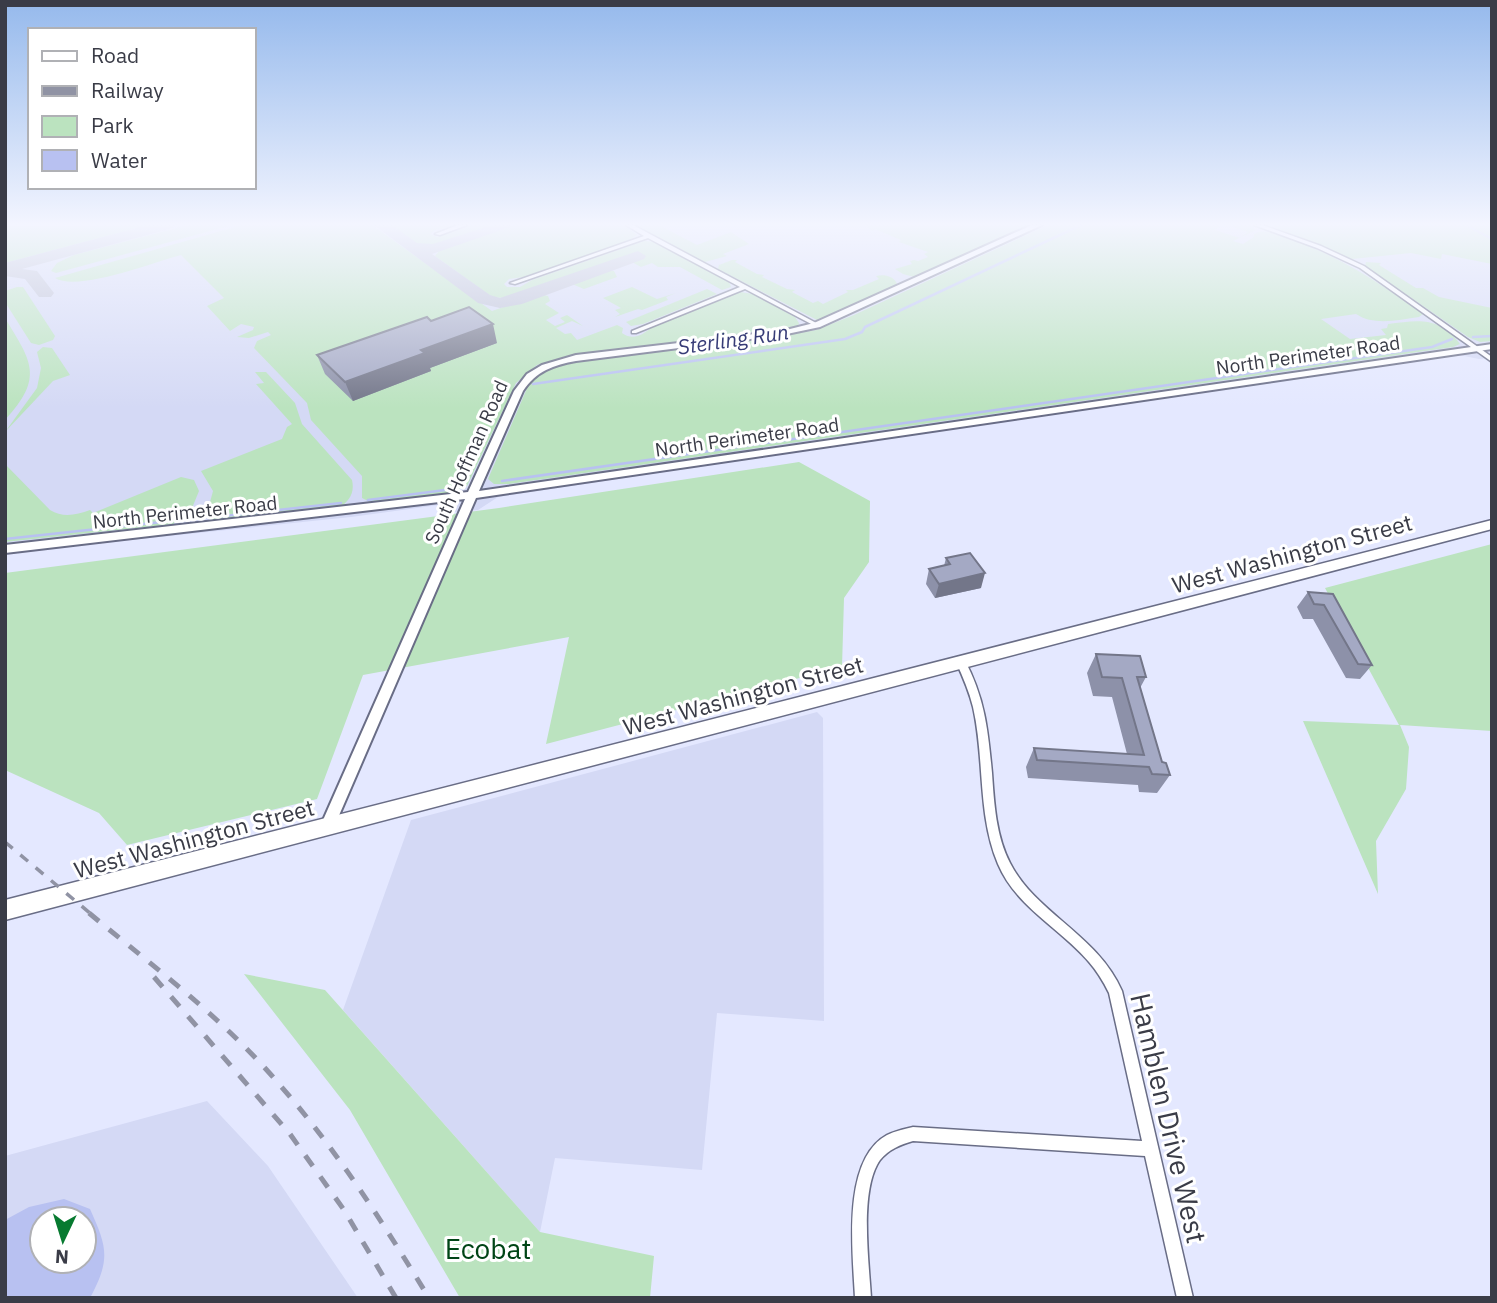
<svg xmlns="http://www.w3.org/2000/svg" width="1497" height="1303" font-family="'IBM Plex Sans',sans-serif">
  <rect width="100%" height="100%" fill="#e4e8ff"/>
  <g fill="#d4d9f5" fill-rule="evenodd">
    <path d="M5,225H1492V358L1479,359L1459,355L769,456L498,497L478,510L454,512L446,504L351,517L5,553Z"/>
    <path d="M817,712L823,718L824,1021L717,1013L702,1170L555,1158L540,1232L343,1010L411,820Z"/>
    <path d="M207,1101L268,1166L358,1298H5V1156ZM42,1219H84V1261H42Z"/>
  </g>
  <g fill="#bbe3bf">
    <path d="M5,225L11,226L148,225L5,263Z"/>
    <path d="M188,225H232L56,273L51,271L57,263L74,255Z"/>
    <path d="M242,225H372L492,311L540,294L548,296L550,301L545,304L559,313L546,320L555,326L565,322L560,318L567,315L583,326L572,321L556,328L565,334L571,333L577,340L617,325L623,328L622,333C633,341 642,335 651,328L740,292L753,294L795,317L799,323L798,326L569,356L537,365L516,383L467,486L448,493L372,503L362,498V476L311,420L307,403L254,348L257,341L271,335L268,332L249,338L237,337L253,330L254,327L241,324L230,331L207,306L224,298L181,255C154,262 78,292 55,278Z"/>
    <path d="M390,225H459L435,230L430,234L437,237L472,225H501L425,247L418,245Z"/>
    <path d="M515,225H624L637,235L628,241L524,277L509,279L504,284L507,287H520L532,280L644,241L655,242L729,282L731,287L722,290L680,267H658L652,263L641,267L630,261L641,257L636,254C608,264 516,304 492,297L435,256L440,250Z"/>
    <path d="M635,225H659L697,245L731,232L749,244L723,254L727,256L705,262Z"/>
    <path d="M866,225H1030L914,277L903,274L895,269L912,264L910,261L914,260L918,261L928,257L924,254L928,252L899,242L901,240L875,229L872,231Z"/>
    <path d="M1048,225H1221L1215,230L1240,238L1248,232L1228,225H1249L1256,230L1233,241L1243,244L1254,237V234C1264,228 1274,234 1285,237C1337,255 1379,282 1423,314L1419,317C1398,320 1374,326 1356,314L1321,319L1350,339L1386,335L1381,329L1387,328L1388,324C1418,320 1440,316 1460,344L1453,347L509,484H494L488,479L528,386C538,370 554,366 571,363L777,337L816,330L854,315Z"/>
    <path d="M1274,225H1492V264L1442,254L1441,259L1411,253L1352,259L1275,230Z"/>
    <path d="M732,260H737L735,262L757,274L764,275L762,277L787,289L795,290L792,292L813,303L818,301L823,304L848,292L846,290H853L879,279L876,276C884,274 894,276 897,284L839,312L817,320L718,269L719,265Z"/>
    <path d="M1366,262L1381,263L1379,265L1416,288H1423L1439,297L1492,308V341L1480,342L1468,337L1365,266Z"/>
    <path d="M605,270L614,271L617,277L584,289L572,284V282Z"/>
    <path d="M17,287H23L55,336L53,340L39,345L31,343L5,302V291Z"/>
    <path d="M632,287L657,299L676,293L666,297L668,300L642,310L638,309L615,317L620,314L615,310L621,308L603,298Z"/>
    <path d="M707,289L717,294L643,324L631,326L626,322Z"/>
    <path d="M5,318C31,361 45,377 5,420Z"/>
    <path d="M43,347L52,348L70,375L53,381L5,432L37,388L41,368L37,352Z"/>
    <path d="M255,372H266L295,403L302,424L352,480C355,493 349,502 338,508L214,521L206,517L213,491L201,471L282,439L287,427L292,424L256,384L264,383Z"/>
    <path d="M799,462L870,501L869,562L844,598L842,667L546,744L569,637L363,675L317,799L127,845L99,813L5,770V573L499,508Z"/>
    <path d="M5,464L50,510C63,518 76,515 90,510L93,513L181,477L194,480L199,491L190,513L173,524L5,542Z"/>
    <path d="M1492,544V731L1400,725L1409,747L1406,789L1376,841L1378,894L1303,721L1399,725L1325,588Z"/>
    <path d="M244,974L325,990L540,1232L654,1256L650,1298H460L350,1110Z"/>
  </g>
  <path fill="#b8c1f1" fill-rule="evenodd" d="M64,1199L90,1209C107,1247 111,1259 90,1298H5V1220L29,1207ZM42,1219H84V1261H42Z"/>
  <g fill="none" stroke-linecap="round" stroke-linejoin="round">
    <g stroke="#b8c1f1" stroke-width="2.5">
      <path d="M1466,225L1492,239"/>
      <path d="M1473,337L1492,336"/>
      <path d="M533,384L845,339L862,332L865,327L1081,225"/>
      <path d="M502,481L1432,347L1452,339"/>
      <path d="M368,500L453,489"/>
      <path d="M215,517L341,503"/>
      <path d="M5,539L171,521"/>
    </g>
    <g fill="#babed2" fill-rule="evenodd">
      <path d="M148,225H175L173,228L22,269L37,271L54,293L51,297H39L25,279L5,276V263Z"/>
      <path d="M374,225H392L417,243L433,244L492,225H516L432,254L490,295L500,298L632,253L638,251L646,256L644,259L522,304L500,308L478,303Z"/>
    </g>
    <g stroke="#696d86" stroke-width="3">
      <g id="minor">
        <path d="M458,225H467L440,235L435,234Z"/>
        <path d="M626,225H633L820,325L815,326L745,289L636,333H632V331L740,287L648,238L515,284L510,283L644,236Z"/>
        <path d="M1254,225H1262L1321,246L1364,266L1492,357V362L1360,268L1317,248Z"/>
        <path d="M961,658L964,659C985,698 988,730 992,773C994,803 996,836 1010,863C1036,914 1097,934 1122,991L1193,1298H1177L1145,1156L913,1141C900,1145 889,1149 880,1160C859,1190 869,1262 871,1298H855C853,1254 841,1160 887,1135C895,1131 905,1129 913,1127L1142,1141L1109,993C1103,981 1097,971 1089,962C1060,928 1016,907 998,864C977,814 985,759 973,707C969,691 963,677 956,662L958,659Z"/>
      </g>
    </g>
    <g stroke="#696d86" stroke-width="4">
      <path id="tertiary" d="M1032,225H1042L820,327L782,335L576,361C554,365 536,371 523,391L479,491L1492,344V349L476,498L334,827L332,832L327,833L322,832L320,827L465,499L5,553V545L468,492L514,391L527,374L542,365L576,355L782,331L814,323Z"/>
    </g>
    <g stroke="#696d86" stroke-width="3">
      <path id="primary" d="M1492,520V529L5,920V900Z"/>
    </g>
    <use href="#minor" fill="#fff" fill-rule="evenodd"/>
    <use href="#tertiary" fill="#fff" fill-rule="evenodd"/>
    <use href="#primary" fill="#fff" fill-rule="evenodd"/>
    <path stroke="#9093a4" stroke-width="3.5" stroke-dasharray="10 10" stroke-linecap="butt" d="M5,842L91,914"/>
    <g stroke="#9093a4" stroke-width="5" stroke-dasharray="13 13" stroke-linecap="butt">
      <path d="M89,913C154,967 224,1019 279,1084C337,1150 383,1223 429,1298"/>
      <path d="M154,977L290,1134L344,1210L396,1298"/>
    </g>
  </g>
  <g fill="#8d91a9">
    <path d="M431,321L497,343L430,368L431,371L353,401L325,374L317,355Z"/>
    <path d="M946,558L981,588L935,598L926,584L929,569L944,566Z"/>
    <path d="M1308,592L1333,594L1372,665L1360,679L1346,678L1313,619H1303L1297,607Z"/>
    <path d="M1096,654L1146,677L1140,688L1162,762L1170,775L1157,793L1139,792L1138,785L1028,778L1026,767L1034,748L1127,754L1112,697L1093,696L1087,673Z"/>
  </g>
  <g fill="#737689">
    <path d="M493,324L497,343L430,368L431,371L353,401L345,382L421,350Z"/>
    <path d="M985,573L981,588L935,598L939,584Z"/>
  </g>
  <g fill="#a4a9c4" stroke="#737689" stroke-width="2">
    <path d="M469,307L493,324L421,350L425,353L345,382L317,355L427,317L431,321Z"/>
    <path d="M970,553L985,573L939,584L929,569L950,564L946,558Z"/>
    <path d="M1308,592L1333,594L1372,665L1358,664L1324,605L1314,604Z"/>
    <path d="M1096,654L1140,656L1146,677H1137L1162,762L1166,763L1170,775L1152,774L1149,767L1037,760L1034,748L1144,755L1122,678L1102,677Z"/>
  </g>
  <linearGradient id="sky" x2="0" y2="1"><stop stop-color="#95b9ec"/><stop offset="0.55" stop-color="#f3f5ff"/><stop offset="1" stop-color="#f3f5ff" stop-opacity="0"/></linearGradient>
  <rect width="1497" height="408" fill="url(#sky)"/>
  <g text-anchor="middle" dominant-baseline="central" stroke-width="6" stroke-linejoin="round" paint-order="stroke">
    <g font-size="19" fill="#3a3c47" stroke="#fff">
      <text transform="translate(1308 355) rotate(-8)">North Perimeter Road</text>
      <text transform="translate(747 437) rotate(-8)">North Perimeter Road</text>
      <text transform="translate(466 462) rotate(-66)">South Hoffman Road</text>
      <text transform="translate(185 512) rotate(-6)">North Perimeter Road</text>
    </g>
    <g font-size="21" font-style="italic" fill="#373c77" stroke="#fff">
      <text transform="translate(733 339) rotate(-8)">Sterling Run</text>
    </g>
    <g font-size="23" fill="#3a3c47" stroke="#fff">
      <text transform="translate(1292 553) rotate(-15)">West Washington Street</text>
      <text transform="translate(743 695) rotate(-15)">West Washington Street</text>
      <text transform="translate(194 838) rotate(-15)">West Washington Street</text>
    </g>
    <g font-size="28" fill="#3a3c47" stroke="#fff">
      <text transform="translate(1169 1118) rotate(77)">Hamblen Drive West</text>
    </g>
    <g font-size="28" fill="#004516" stroke="#fff">
      <text x="488" y="1248">Ecobat</text>
    </g>
  </g>
  <rect width="1497" height="1303" fill="none" stroke="#3a3c47" stroke-width="14"/>
  <rect x="28" y="28" width="228" height="161" fill="#ffffff" stroke="#b0b1b5" stroke-width="2"/>
  <rect x="42" y="51" width="35" height="10" fill="#ffffff" stroke="#b0b1b5" stroke-width="2"/>
  <text x="91" y="63" font-size="21" fill="#3a3c47">Road</text>
  <rect x="42" y="86" width="35" height="10" fill="#9093a4" stroke="#b0b1b5" stroke-width="2"/>
  <text x="91" y="98" font-size="21" fill="#3a3c47">Railway</text>
  <rect x="42" y="116" width="35" height="21" fill="#bbe3bf" stroke="#b0b1b5" stroke-width="2"/>
  <text x="91" y="133" font-size="21" fill="#3a3c47">Park</text>
  <rect x="42" y="150" width="35" height="21" fill="#b8c1f1" stroke="#b0b1b5" stroke-width="2"/>
  <text x="91" y="168" font-size="21" fill="#3a3c47">Water</text>
  <g transform="translate(63 1240) rotate(184)"><circle r="33" fill="#ffffff" stroke="#b0b1b5" stroke-width="2"/>
  <path d="M0-5L12 26L0 18L-12 26Z" fill="#077a30"/>
  <text y="-10" font-size="19" font-weight="bold" text-anchor="middle" fill="#3a3c47">N</text>
  </g>
</svg>
